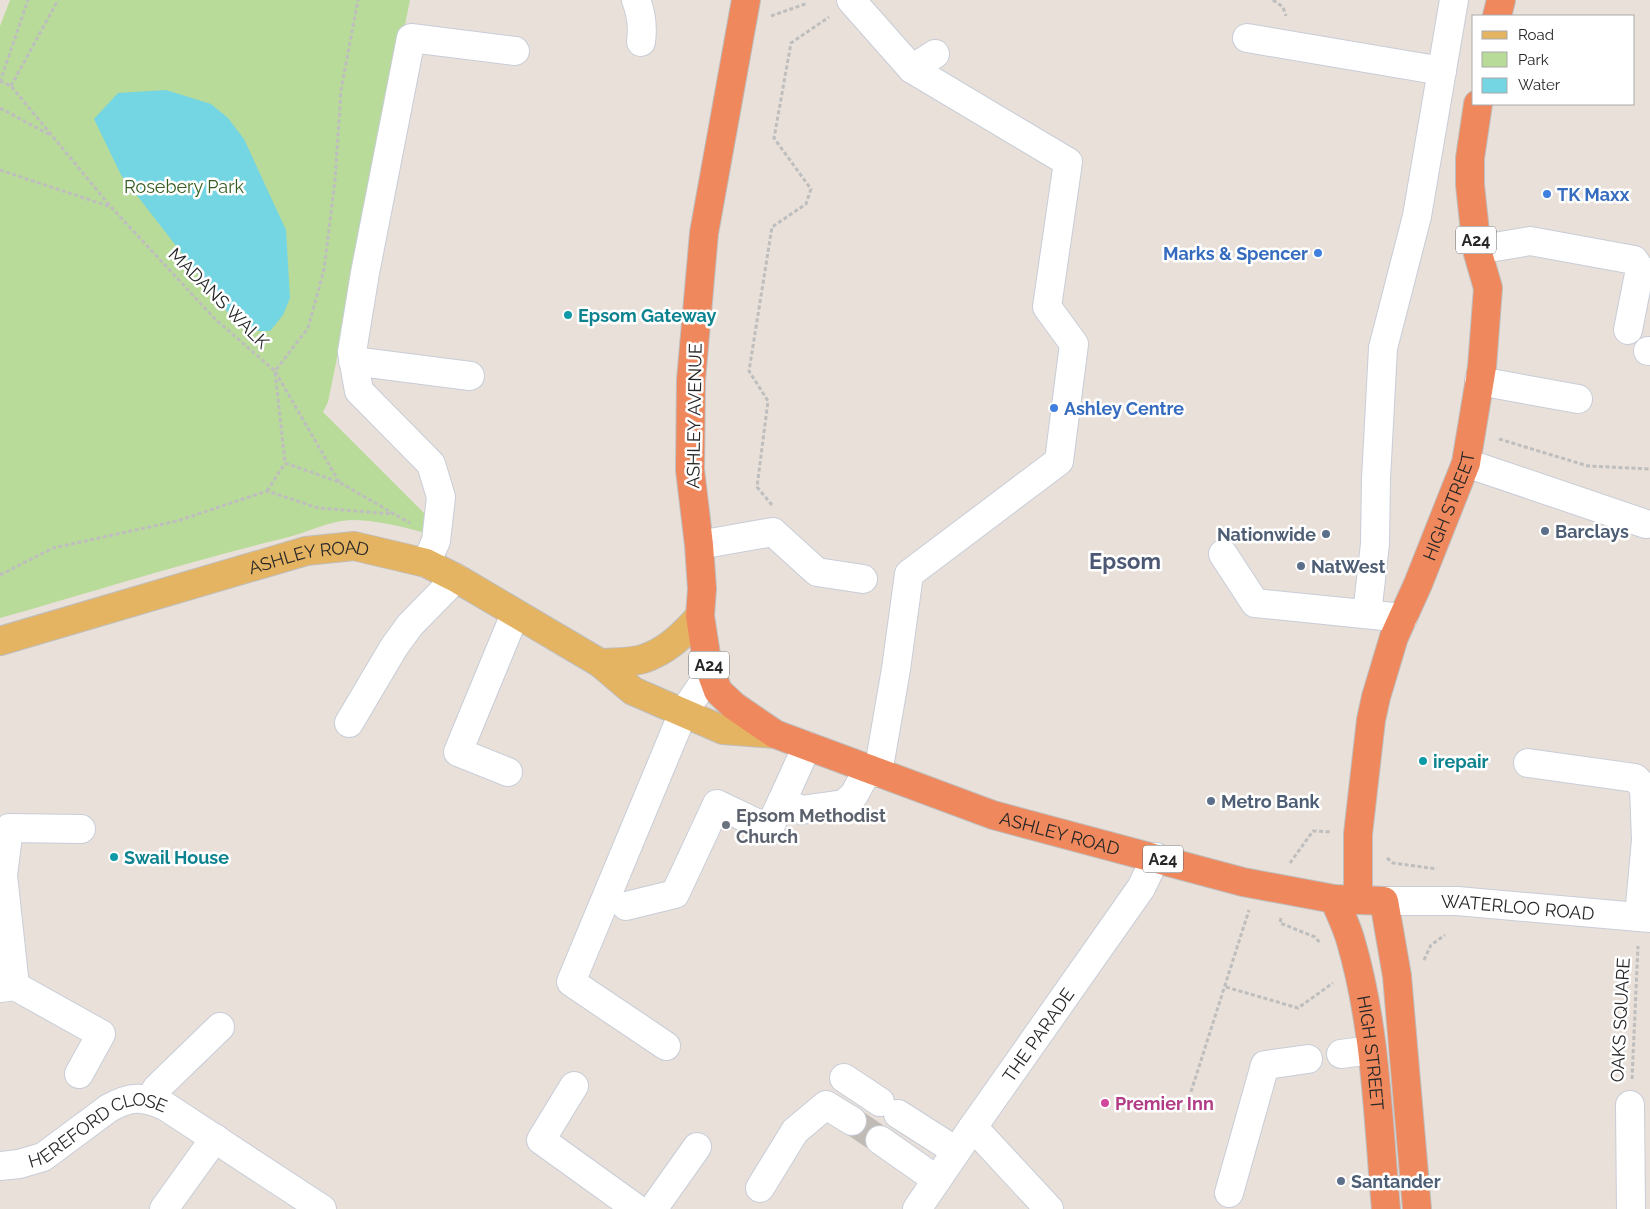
<svg xmlns="http://www.w3.org/2000/svg" width="1650" height="1209" font-family="Raleway,sans-serif">
  <rect width="100%" height="100%" fill="#e8e0d9"/>
  <path fill="#b9db99" d="M10,0H410L328,402L323,412L431,520L422,532C398,526 376,520 351,520C328,521 307,533 285,538C189,561 95,591 0,618V26Z"/>
  <path fill="#74d5e3" d="M166,90L211,104L228,118L244,139L286,230L290,298L283,315L270,331H257L233,319L121,175L94,119L118,93Z"/>
  <g fill="none" stroke-linecap="round" stroke-linejoin="round">
    <path stroke="#c1bbb5" stroke-width="28" stroke-dasharray="28 14" stroke-linecap="butt" d="M852,1121L880,1140"/>
    <g stroke="#c8cdd8" stroke-width="30">
      <g id="minor">
        <path d="M636,0C642,15 643,27 641,42"/>
        <path d="M851,0L912,69L935,54"/>
        <path d="M1247,38L1442,71"/>
        <path d="M1477,250L1530,241L1634,260L1640,269L1628,330"/>
        <path d="M1648,351H1650"/>
        <path d="M353,361L470,376"/>
        <path d="M1479,381L1578,399"/>
        <path d="M1466,463L1646,524"/>
        <path d="M699,545L773,532L817,572L863,579"/>
        <path d="M1223,554L1255,603L1403,618"/>
        <path d="M426,563L436,541L441,497L431,464L359,391L352,352L365,273L411,38L515,51"/>
        <path d="M1367,614L1375,544L1376,479L1383,348L1417,216L1454,0"/>
        <path d="M349,723L394,647L410,625L456,578"/>
        <path d="M1528,763L1635,778L1644,787L1646,840L1639,917"/>
        <path d="M508,772L458,752L515,614"/>
        <path d="M878,773L896,669L909,574L1059,461L1074,344L1047,307L1068,162L912,69"/>
        <path d="M782,801L807,746"/>
        <path id="s1" d="M1384,901H1457L1650,918"/>
        <path d="M626,906L675,894L717,804L769,829L782,801L801,810L844,804L854,795L868,769"/>
        <path d="M15,986L101,1034L79,1074"/>
        <path d="M0,988L15,986L3,875L9,828L81,829"/>
        <path d="M666,1046L571,982L683,713L711,672"/>
        <path d="M1341,1054L1371,1050"/>
        <path d="M844,1078L880,1102"/>
        <path d="M574,1086L541,1140L637,1209"/>
        <path d="M150,1099L157,1088L220,1027"/>
        <path d="M1630,1105L1631,1209"/>
        <path d="M898,1114L956,1151"/>
        <path d="M973,1127L1049,1209"/>
        <path d="M880,1140L937,1180"/>
        <path id="s2" d="M0,1166L19,1164L43,1157L109,1108C131,1096 142,1096 165,1106L322,1209"/>
        <path d="M760,1188L795,1131L826,1105L852,1121"/>
        <path d="M1229,1193L1265,1065L1308,1059"/>
        <path d="M164,1209L215,1138"/>
        <path d="M653,1209L697,1147"/>
        <path id="s3" d="M917,1209L973,1127L1141,888L1156,857"/>
      </g>
    </g>
    <g stroke="#bebebe" stroke-width="30">
      <g id="major">
        <path id="s4" d="M0,641L306,551L354,546L426,563L456,578L600,663L633,691L723,730L775,734"/>
        <path d="M600,663C613,662 630,663 643,659C667,651 683,635 700,616"/>
      </g>
    </g>
    <g stroke="#bebebe" stroke-width="30">
      <g id="highway">
        <path id="s5" d="M746,0L704,233L691,380L690,470L699,545L702,589L700,616L707,661L718,691L734,706L775,734L993,815L1243,882L1334,899L1384,901L1397,976L1417,1209"/>
        <path d="M1497,16L1501,0"/>
        <path id="s6" d="M1334,899C1340,913 1347,927 1351,942C1376,1027 1378,1121 1386,1209"/>
        <path id="s7" d="M1358,900V834L1371,720L1376,697L1394,637L1418,584L1466,463L1482,367L1488,288L1477,250L1470,185V158L1478,104"/>
      </g>
    </g>
    <g stroke="#bebebe" stroke-width="3" stroke-dasharray="4 2.5" stroke-linecap="butt">
      <path d="M1273,0L1283,7L1286,16"/>
      <path d="M771,16L808,3"/>
      <path d="M0,81L11,86L111,207L151,250L215,319L275,371L285,463L339,482L410,523"/>
      <path d="M0,82L28,0"/>
      <path d="M11,86L58,0"/>
      <path d="M0,108L50,135"/>
      <path d="M0,170L111,207"/>
      <path d="M1499,439L1588,466L1650,469"/>
      <path d="M339,482L275,371L308,328L324,270L335,180L341,90L358,0"/>
      <path d="M267,491L285,463"/>
      <path d="M772,505L757,487L768,401L749,371L772,227L806,204L811,189L774,138L791,43L829,17"/>
      <path d="M0,575L53,548L177,521L267,491L318,508L393,514"/>
      <path d="M1387,858L1393,863L1437,869"/>
      <path d="M1290,863L1313,831L1332,832"/>
      <path d="M1281,918L1280,923L1315,937L1320,943"/>
      <path d="M1424,960L1431,945L1445,935"/>
      <path d="M1226,987L1298,1008L1333,983"/>
      <path d="M1632,1079L1638,946"/>
      <path d="M1189,1098L1249,910"/>
    </g>
    <use href="#minor" stroke="#fff" stroke-width="28"/>
    <use href="#major" stroke="#e4b463" stroke-width="28"/>
    <use href="#highway" stroke="#f0885d" stroke-width="28"/>
  </g>
  <g fill="#3f7fe0" stroke="#fff" stroke-width="2">
    <circle cx="1547" cy="194" r="5"/>
    <circle cx="1318" cy="253" r="5"/>
    <circle cx="1054" cy="408" r="5"/>
  </g>
  <g fill="#0f9aa8" stroke="#fff" stroke-width="2">
    <circle cx="568" cy="315" r="5"/>
    <circle cx="1423" cy="761" r="5"/>
    <circle cx="114" cy="857" r="5"/>
  </g>
  <g fill="#5c6f8a" stroke="#fff" stroke-width="2">
    <circle cx="1545" cy="531" r="5"/>
    <circle cx="1326" cy="534" r="5"/>
    <circle cx="1301" cy="566" r="5"/>
    <circle cx="1211" cy="801" r="5"/>
    <circle cx="1341" cy="1181" r="5"/>
  </g>
  <circle fill="#6b7280" stroke="#fff" stroke-width="2" cx="726" cy="825" r="5"/>
  <circle fill="#d1479c" stroke="#fff" stroke-width="2" cx="1105" cy="1103" r="5"/>
  <g text-anchor="middle" dominant-baseline="central" stroke-width="5" stroke-linejoin="round" paint-order="stroke">
    <g fill="#fff" stroke="#686868" stroke-width="1">
      <rect x="1456" y="226.5" width="40" height="27" rx="4"/>
      <rect x="689" y="651.5" width="40" height="27" rx="4"/>
      <rect x="1143" y="845.5" width="40" height="27" rx="4"/>
    </g>
    <g font-size="16" font-weight="bold" fill="#272727">
      <text x="1476" y="240">A24</text>
      <text x="709" y="665">A24</text>
      <text x="1163" y="859">A24</text>
    </g>
    <g font-size="18" fill="#345c1f" stroke="#fff">
      <text x="184" y="186">Rosebery Park</text>
    </g>
    <g font-size="18" font-weight="bold" fill="#366cbe" stroke="#fff" text-anchor="start">
      <text x="1557" y="194">TK Maxx</text>
      <text x="1308" y="253" text-anchor="end">Marks &amp; Spencer</text>
      <text x="1064" y="408">Ashley Centre</text>
    </g>
    <g font-size="18" fill="#272727" stroke="#fff">
      <text transform="translate(219 298) rotate(45)">MADANS WALK</text>
      <text transform="translate(694 416) rotate(-89)">ASHLEY AVENUE</text>
      <text stroke="none"><textPath href="#s7" startOffset="409">HIGH STREET</textPath></text>
      <text stroke="none"><textPath href="#s4" startOffset="321">ASHLEY ROAD</textPath></text>
      <text stroke="none"><textPath href="#s5" startOffset="1072">ASHLEY ROAD</textPath></text>
      <text stroke="none"><textPath href="#s1" startOffset="134">WATERLOO ROAD</textPath></text>
      <text transform="translate(1620 1020) rotate(-87)">OAKS SQUARE</text>
      <text stroke="none"><textPath href="#s3" startOffset="212">THE PARADE</textPath></text>
      <text stroke="none"><textPath href="#s6" startOffset="159">HIGH STREET</textPath></text>
      <text stroke="none"><textPath href="#s2" startOffset="108">HEREFORD CLOSE</textPath></text>
    </g>
    <g font-size="18" font-weight="bold" fill="#0d838f" stroke="#fff" text-anchor="start">
      <text x="578" y="315">Epsom Gateway</text>
      <text x="1433" y="761">irepair</text>
      <text x="124" y="857">Swail House</text>
    </g>
    <g font-size="18" font-weight="bold" fill="#4e5e75" stroke="#fff" text-anchor="start">
      <text x="1555" y="531">Barclays</text>
      <text x="1316" y="534" text-anchor="end">Nationwide</text>
      <text x="1311" y="566">NatWest</text>
      <text x="1221" y="801">Metro Bank</text>
      <text x="1351" y="1181">Santander</text>
    </g>
    <g font-size="18" font-weight="bold" fill="#5b616d" stroke="#fff" text-anchor="start">
      <text x="736" y="815">Epsom Methodist<tspan x="736" dy="21">Church</tspan></text>
    </g>
    <g font-size="18" font-weight="bold" fill="#b23c85" stroke="#fff" text-anchor="start">
      <text x="1115" y="1103">Premier Inn</text>
    </g>
    <g font-size="22" font-weight="bold" fill="#4c5873" stroke="#fff">
      <text x="1125" y="561">Epsom</text>
    </g>
  </g>
  <rect x="1472" y="15" width="162" height="90" fill="#ffffff" stroke="#a9a9a9"/>
  <rect x="1482" y="31" width="25" height="8" fill="#e4b463" stroke="#a9a9a9"/>
  <text x="1518" y="40" font-size="15" fill="#272727">Road</text>
  <rect x="1482" y="52" width="25" height="15" fill="#b9db99" stroke="#a9a9a9"/>
  <text x="1518" y="65" font-size="15" fill="#272727">Park</text>
  <rect x="1482" y="78" width="25" height="15" fill="#74d5e3" stroke="#a9a9a9"/>
  <text x="1518" y="90" font-size="15" fill="#272727">Water</text>
</svg>
